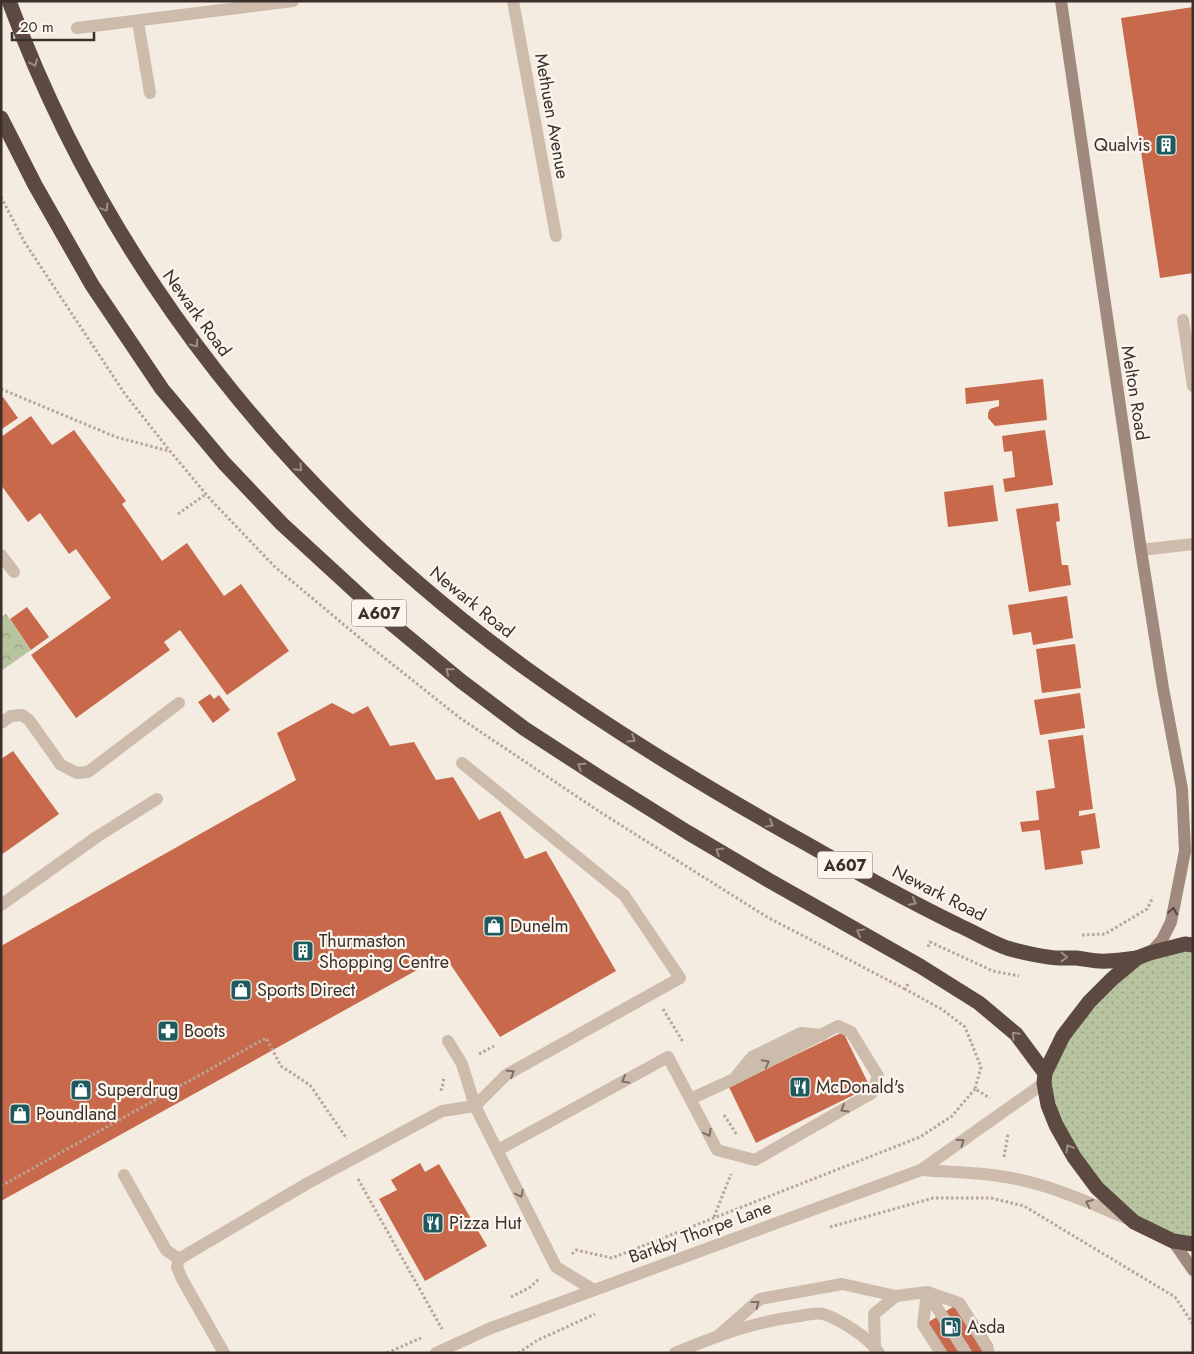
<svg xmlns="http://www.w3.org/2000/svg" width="1194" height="1354" font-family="Jost,sans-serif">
  <defs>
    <pattern id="grass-dots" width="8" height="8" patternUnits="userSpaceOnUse" patternTransform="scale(1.25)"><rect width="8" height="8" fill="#b8c4a0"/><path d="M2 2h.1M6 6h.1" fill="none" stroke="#97a083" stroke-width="1.8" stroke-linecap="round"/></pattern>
    <pattern id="forest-crowns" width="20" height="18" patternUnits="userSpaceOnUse" patternTransform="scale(1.25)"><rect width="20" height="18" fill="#b8c4a0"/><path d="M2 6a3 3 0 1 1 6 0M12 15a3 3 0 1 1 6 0" fill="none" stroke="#97a083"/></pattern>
  </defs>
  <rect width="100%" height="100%" fill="#f4ebe1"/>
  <path fill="url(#grass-dots)" d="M1193,945V1244L1134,1222L1056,1125L1045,1073L1063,1036L1137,958Z"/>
  <path fill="url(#forest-crowns)" d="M6,614L31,650L1,671V617Z"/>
  <g fill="#c8694b">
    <path d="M1193,7V273L1160,278L1121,18Z"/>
    <path d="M1043,379L1047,420L995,426L988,418V413L990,409L999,406V400L966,404L965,388Z"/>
    <path d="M3,397L18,418L2,429L1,398Z"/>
    <path d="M31,416L52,445L74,430L126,501L122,504L162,561L187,543L224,596L241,584L289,651L227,695L180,630L164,642L170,650L76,718L31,655L111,598L76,549L69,554L40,513L28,522L1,485V437Z"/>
    <path d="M1045,430L1053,485L1005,492L1003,479L1015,477L1012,451L1004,452L1002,436Z"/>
    <path d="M993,485L998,521L948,527L944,492Z"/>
    <path d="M1058,503L1060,521L1056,522L1062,565H1068L1071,585L1029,592L1016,509Z"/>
    <path d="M1067,596L1073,638L1033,645L1031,632L1013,635L1008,605Z"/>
    <path d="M27,607L49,637L31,650L10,619Z"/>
    <path d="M1075,644L1081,688L1042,693L1036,649Z"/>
    <path d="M1080,693L1085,728L1040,735L1034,700Z"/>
    <path d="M210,694L214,699L219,695L230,710L213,723L198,702Z"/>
    <path d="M332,703L353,714L368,706L390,746L414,742L436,780L453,777L479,820L500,811L525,859L546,851L616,971L500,1037L444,955L1,1201V946L296,780L277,733Z"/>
    <path d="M1083,735L1093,809L1079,811V816L1095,813L1100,848L1081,851L1083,864L1045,870L1040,830L1022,832L1020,822L1039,820L1036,791L1055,788L1048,740Z"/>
    <path d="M13,751L59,814L1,855V759Z"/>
    <path d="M843,1032L870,1087L756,1143L729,1087Z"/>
    <path d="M420,1163L425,1172L439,1164L487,1246L425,1281L379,1199L397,1190L391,1180Z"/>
    <path d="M964,1300L993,1345L981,1353H935L919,1328Z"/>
  </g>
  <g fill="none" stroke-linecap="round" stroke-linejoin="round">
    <g stroke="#b9a596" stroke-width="3" stroke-dasharray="2.5 2.5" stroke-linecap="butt">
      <path d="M1,197L25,243L125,394L170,451L211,500L275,567L367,644L460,718L600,812L767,917L905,989"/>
      <path d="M1,389L116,437L169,451"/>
      <path d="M178,514L206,494"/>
      <path d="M1,619L7,615"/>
      <path d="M1082,935L1105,934L1147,909L1153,897"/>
      <path d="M928,947L930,942L993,971L1019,976"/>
      <path d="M908,984L905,989L943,1010L965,1027L981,1067L975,1089L990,1098"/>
      <path d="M663,1009L683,1042"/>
      <path d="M479,1054L494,1046"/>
      <path d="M440,1090L442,1089L444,1077"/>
      <path d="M724,1115L737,1135"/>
      <path d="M1004,1157L1008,1134"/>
      <path d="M358,1179L442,1329"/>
      <path d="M1,1186L266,1038L281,1066L310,1085L347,1139"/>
      <path d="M714,1217L731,1174"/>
      <path d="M830,1227L933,1198H991L1024,1206L1175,1297L1193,1324"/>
      <path d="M572,1254L576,1250L612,1258L920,1137L952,1116L975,1089"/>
      <path d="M511,1297L529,1288L539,1279"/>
      <path d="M387,1353L421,1338"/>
      <path d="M518,1353L538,1340L595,1314"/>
    </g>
    <g stroke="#cdbbac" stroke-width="12">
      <path d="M1183,320L1193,386"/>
      <path d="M1,723L11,716L22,715L29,720L61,765L77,773L88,772L179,703"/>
      <path d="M462,763L624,895L680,978L506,1075L475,1106L556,1267L594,1290"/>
      <path d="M1,905L98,836L157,799"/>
      <path d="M737,1075L752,1057L801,1033L822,1035"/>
      <path d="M498,1150L668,1057L717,1150L755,1160L872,1093L878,1076L851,1032L838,1026L732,1080L690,1099"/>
      <path d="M124,1175L166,1250L179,1259L177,1267L182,1279L224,1353"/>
      <path d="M179,1259L308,1183L442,1111L475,1106L462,1064L448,1041"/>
      <path d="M719,1335L760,1299L842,1284L896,1296L927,1292L966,1353"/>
      <path d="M875,1346L874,1314L896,1296"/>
      <path d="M675,1353C716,1336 756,1321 800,1316C807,1315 817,1312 823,1314C840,1319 869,1338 879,1353"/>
      <path d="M941,1353L923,1325L927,1292L959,1303L988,1349V1353"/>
    </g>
    <g stroke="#cdbbac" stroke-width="12">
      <path d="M513,1L556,236"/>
      <path d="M138,22L150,93"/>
      <path d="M77,28L293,1"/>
      <path d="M1141,550L1193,544"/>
      <path d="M1,555L14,572"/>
      <path d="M921,1170C947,1172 973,1172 999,1176C1045,1182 1088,1202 1130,1220"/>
      <path d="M436,1353L491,1328L921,1170L1044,1083"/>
    </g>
    <g stroke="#a18a7d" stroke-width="12">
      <path d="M1061,1L1141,550L1163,688L1182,789L1185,851L1176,897L1171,922L1162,940L1150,953"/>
      <path d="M1173,1241L1193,1270"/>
    </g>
    <g stroke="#5c4a42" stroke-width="15">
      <path d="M9,1C109,272 292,498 524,667C614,732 710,790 807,844C856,872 907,900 958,925C974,932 990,942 1007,948C1020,952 1047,958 1060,958C1065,958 1071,958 1076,958C1086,959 1096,962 1107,961C1117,961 1127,959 1137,958"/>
      <path d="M1,118L35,185L92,285L162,389L224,463L282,524L380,614L461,681L525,729L599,777L687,832L770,881L920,966L979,1003L1016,1034L1045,1073"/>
      <path d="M1193,945L1185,944L1150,953L1137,958L1112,979L1089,1002L1063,1036L1045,1073L1044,1083L1048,1105L1056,1125L1074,1157L1097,1188L1134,1222L1173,1241L1193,1244"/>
    </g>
  </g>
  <defs><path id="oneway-chevron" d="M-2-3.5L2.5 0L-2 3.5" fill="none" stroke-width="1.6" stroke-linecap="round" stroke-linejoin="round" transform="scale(1.25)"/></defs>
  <g stroke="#9c8e87">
    <use href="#oneway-chevron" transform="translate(34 63) rotate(67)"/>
    <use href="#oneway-chevron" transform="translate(105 208) rotate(59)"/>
    <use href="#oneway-chevron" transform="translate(195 344) rotate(55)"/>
    <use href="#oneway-chevron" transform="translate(299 468) rotate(47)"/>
    <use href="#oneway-chevron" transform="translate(449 671) rotate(-141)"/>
    <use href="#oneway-chevron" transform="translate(632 739) rotate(32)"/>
    <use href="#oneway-chevron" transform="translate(581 766) rotate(-147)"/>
    <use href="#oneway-chevron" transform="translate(770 824) rotate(29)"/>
    <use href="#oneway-chevron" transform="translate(719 851) rotate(-149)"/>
    <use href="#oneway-chevron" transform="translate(913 902) rotate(28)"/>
    <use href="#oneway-chevron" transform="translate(860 932) rotate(-151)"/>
    <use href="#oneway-chevron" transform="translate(1064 957)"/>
    <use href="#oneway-chevron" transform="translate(1015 1035) rotate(-133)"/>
    <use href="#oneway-chevron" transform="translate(1069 1148) rotate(-121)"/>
  </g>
  <use stroke="#544640" href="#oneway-chevron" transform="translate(1173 911) rotate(-79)"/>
  <g stroke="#7d6f65">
    <use href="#oneway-chevron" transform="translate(766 1063) rotate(-27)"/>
    <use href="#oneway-chevron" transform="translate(511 1073) rotate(-32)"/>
    <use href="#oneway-chevron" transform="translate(625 1080) rotate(151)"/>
    <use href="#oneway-chevron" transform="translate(844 1109) rotate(150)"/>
    <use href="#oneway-chevron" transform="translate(708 1133) rotate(62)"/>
    <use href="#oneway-chevron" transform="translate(961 1142) rotate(-35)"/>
    <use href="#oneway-chevron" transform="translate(520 1194) rotate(64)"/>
    <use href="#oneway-chevron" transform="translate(1089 1203) rotate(-157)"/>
    <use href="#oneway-chevron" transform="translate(756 1304) rotate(-37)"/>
  </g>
  <defs>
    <g id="building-square" transform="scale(1.125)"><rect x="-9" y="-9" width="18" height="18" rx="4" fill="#1f5a5e" stroke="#fbf5ee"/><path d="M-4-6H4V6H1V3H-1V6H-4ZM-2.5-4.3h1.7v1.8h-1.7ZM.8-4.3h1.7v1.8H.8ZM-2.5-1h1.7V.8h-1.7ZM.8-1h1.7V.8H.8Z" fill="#fff"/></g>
    <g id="shop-square" transform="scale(1.125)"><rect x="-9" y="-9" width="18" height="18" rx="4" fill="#1f5a5e" stroke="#fbf5ee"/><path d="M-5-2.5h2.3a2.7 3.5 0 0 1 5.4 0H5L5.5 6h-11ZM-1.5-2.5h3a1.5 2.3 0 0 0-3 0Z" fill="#fff"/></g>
    <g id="pharmacy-square" transform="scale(1.125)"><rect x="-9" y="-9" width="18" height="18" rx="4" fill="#1f5a5e" stroke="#fbf5ee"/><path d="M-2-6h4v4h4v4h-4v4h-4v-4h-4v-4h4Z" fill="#fff"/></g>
    <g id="restaurant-square" transform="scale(1.125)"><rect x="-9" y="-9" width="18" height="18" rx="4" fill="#1f5a5e" stroke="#fbf5ee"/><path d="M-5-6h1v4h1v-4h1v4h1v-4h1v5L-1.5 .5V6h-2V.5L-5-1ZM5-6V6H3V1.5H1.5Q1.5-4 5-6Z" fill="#fff"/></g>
    <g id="fuel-square" transform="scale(1.125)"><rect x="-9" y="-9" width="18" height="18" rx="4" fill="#1f5a5e" stroke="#fbf5ee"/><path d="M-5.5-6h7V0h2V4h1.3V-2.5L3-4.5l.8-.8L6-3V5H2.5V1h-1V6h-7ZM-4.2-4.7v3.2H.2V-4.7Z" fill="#fff"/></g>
  </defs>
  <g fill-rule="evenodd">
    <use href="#building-square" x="1166" y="145"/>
    <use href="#shop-square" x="494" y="926"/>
    <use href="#building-square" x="303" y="951"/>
    <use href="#shop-square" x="241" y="990"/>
    <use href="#pharmacy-square" x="168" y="1031"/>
    <use href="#restaurant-square" x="800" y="1087"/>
    <use href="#shop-square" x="81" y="1090"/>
    <use href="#shop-square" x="20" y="1114"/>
    <use href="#restaurant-square" x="433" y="1223"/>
    <use href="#fuel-square" x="951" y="1327"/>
  </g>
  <g text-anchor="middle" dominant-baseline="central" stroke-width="4.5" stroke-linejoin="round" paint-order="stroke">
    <g fill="#fbf5ee" stroke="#756b66" stroke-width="1">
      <rect x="351.5" y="599.5" width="55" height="27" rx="4"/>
      <rect x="817.5" y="851.5" width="55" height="27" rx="4"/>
    </g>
    <g font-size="16" font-weight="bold" fill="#3b302b">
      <text x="379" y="613">A607</text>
      <text x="845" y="865">A607</text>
    </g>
    <g font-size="18" fill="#3b302b" stroke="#fbf5ee">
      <text transform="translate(552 116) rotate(80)">Methuen Avenue</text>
      <text transform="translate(197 313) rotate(54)">Newark Road</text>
      <text transform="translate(1135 393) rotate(81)">Melton Road</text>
      <text transform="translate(472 602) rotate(39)">Newark Road</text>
      <text transform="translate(939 893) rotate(27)">Newark Road</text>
      <text transform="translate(700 1232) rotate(-20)">Barkby Thorpe Lane</text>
    </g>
    <g font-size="18" fill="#3b302b" stroke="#fbf5ee" text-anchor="start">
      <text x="1150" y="145" text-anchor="end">Qualvis</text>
      <text x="510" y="926">Dunelm</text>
      <text x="319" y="941">Thurmaston<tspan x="319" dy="21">Shopping Centre</tspan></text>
      <text x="257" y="990">Sports Direct</text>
      <text x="184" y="1031">Boots</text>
      <text x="816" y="1087">McDonald's</text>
      <text x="97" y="1090">Superdrug</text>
      <text x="36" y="1114">Poundland</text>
      <text x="449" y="1223">Pizza Hut</text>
      <text x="967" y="1327">Asda</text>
    </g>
  </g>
  <rect width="1194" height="1354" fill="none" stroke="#3b302b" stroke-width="5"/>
  <path d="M12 32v8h82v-8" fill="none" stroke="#3b302b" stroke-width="2.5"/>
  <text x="20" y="32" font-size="15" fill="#3b302b" stroke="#fbf5ee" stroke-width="4" paint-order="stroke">20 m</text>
</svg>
